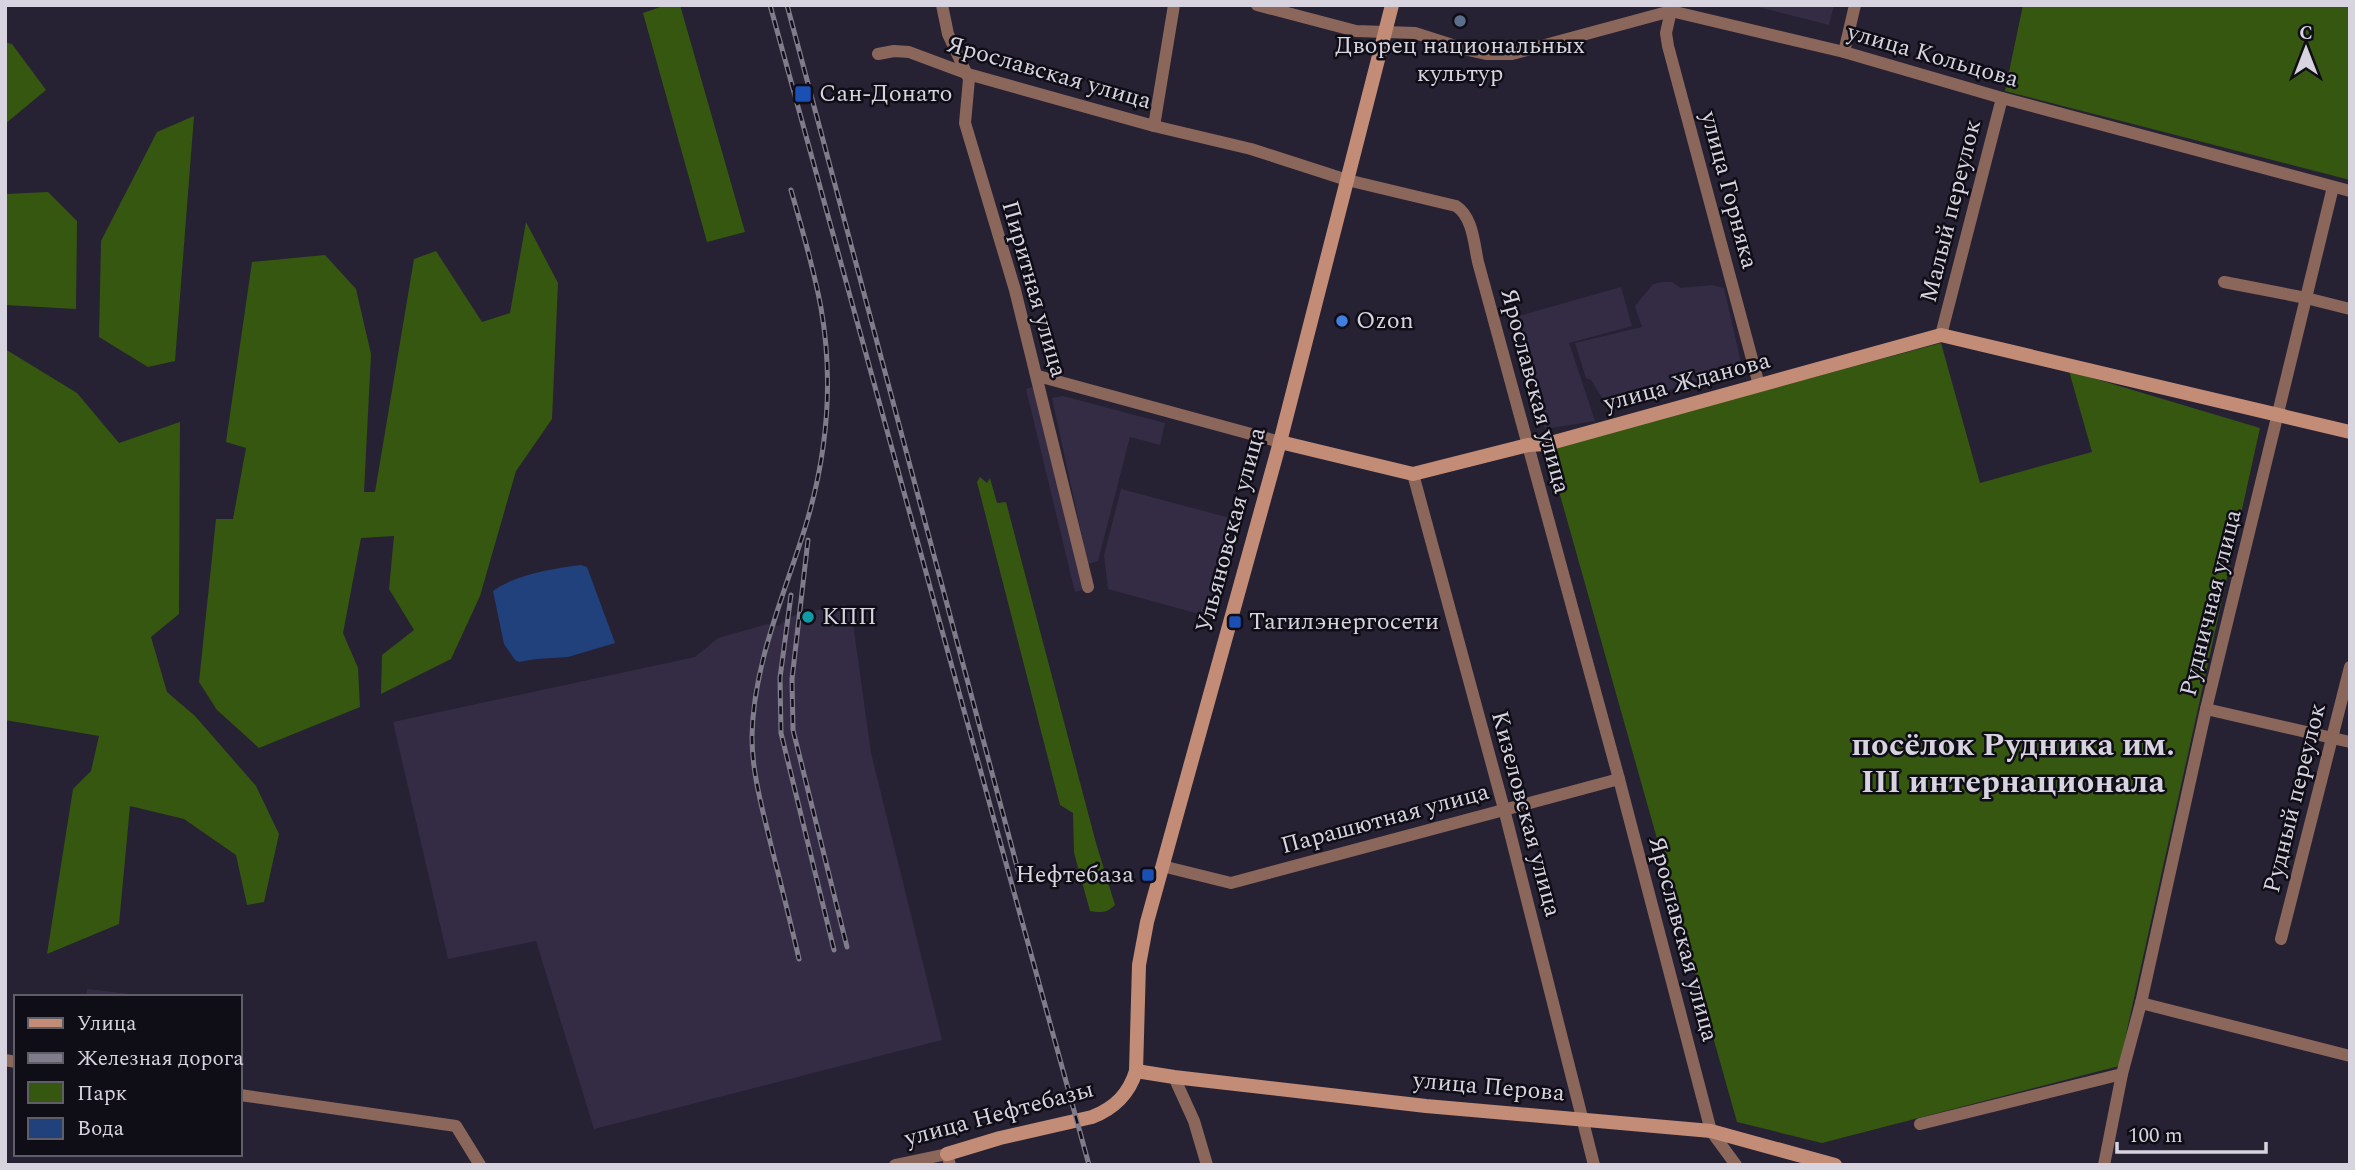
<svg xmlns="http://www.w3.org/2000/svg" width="2355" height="1170" font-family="Spectral,serif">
  <rect width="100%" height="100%" fill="#272134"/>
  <g fill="#342c44">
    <path d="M1750,5H1834L1829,25Z"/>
    <path d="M1663,282H1672L1681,288L1712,285L1724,288L1742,367L1729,375L1612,404L1603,399L1591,380L1586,378L1575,343L1642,327L1635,306L1653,284Z"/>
    <path d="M1621,287L1632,326L1569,343L1595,421L1545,429L1515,317Z"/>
    <path d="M1036,386L1086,589L1075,592L1026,389Z"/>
    <path d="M1063,396L1165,423L1160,445L1130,437L1098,561L1088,564L1052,398Z"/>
    <path d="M1121,489L1234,519L1210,617L1108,589L1104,555Z"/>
    <path d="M845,604L851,609L871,753L942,1040L594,1129L536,941L448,959L393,722L695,657L718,638L768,624L779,626L787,618L799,614Z"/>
    <path d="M87,989L156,997H86Z"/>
  </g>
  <g fill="#36570f">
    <path d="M666,5H680L745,232L707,242L643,13Z"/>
    <path d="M2023,5H2350V180L2005,91Z"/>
    <path d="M5,42L12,44L46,90L5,124Z"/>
    <path d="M194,116L175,361L148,367L99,337L101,241L157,132Z"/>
    <path d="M48,192L77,221L76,309L5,305V194Z"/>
    <path d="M526,222L558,283L552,419L516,471L480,596L451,659L381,694L382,655L414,630L389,589L394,536L361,538L343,633L358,668L360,707L259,748L217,710L199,682L216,519H233L246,448L226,442L252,262L325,255L356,289L371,354L364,492H375L414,259L436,251L482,322L510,313Z"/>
    <path d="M1941,343L1980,483L2092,452L2069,371L2260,428L2119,1066L1822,1143L1737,1122L1547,449Z"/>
    <path d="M5,349L77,393L119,443L180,422L179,614L151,637L167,692L195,716L256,786L279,834L264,902L247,905L236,855L184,819L130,806L119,924L47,954L73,789L91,771L99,736L5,720Z"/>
    <path d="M980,477L987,483L990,478L997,503L1006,502L1096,843L1115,905C1107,913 1101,913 1090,911L1074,853L1073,813L1060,805L977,482Z"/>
  </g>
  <path fill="#21417d" d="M581,565L587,567L615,643L568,657L536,659L519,662L515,660L504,644L493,591C514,575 555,568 581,565Z"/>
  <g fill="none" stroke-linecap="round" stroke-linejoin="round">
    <g stroke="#8a675a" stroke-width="12">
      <path d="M942,5L948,34L969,79L965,123L1015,290L1088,587"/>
      <path d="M1257,5L1356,31L1415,33L1468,50L1486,54H1512L1671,11L1844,52L2002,98L2350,191"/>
      <path d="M1672,6L1666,33L1668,46L1759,385"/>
      <path d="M1844,52L1855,5"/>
      <path d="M878,54L894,51L909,52L968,74L1154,126L1251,149L1347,180L1456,206C1473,217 1474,244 1478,262L1619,779L1711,1131L1736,1165"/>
      <path d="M1154,126L1174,5"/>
      <path d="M2224,282L2306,298L2350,309"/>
      <path d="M1941,335L2002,98"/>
      <path d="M1038,376L1280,442"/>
      <path d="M1413,474L1504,809L1594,1165"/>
      <path d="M2206,709L2350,742"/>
      <path d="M1162,866L1231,883L1619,779"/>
      <path d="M2281,939L2350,667"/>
      <path d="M2141,1003L2350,1056"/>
      <path d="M5,1060L16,1062"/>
      <path d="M1174,1077L1194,1121L1207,1165"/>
      <path d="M240,1095L456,1126L480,1165"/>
      <path d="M1920,1124L2122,1074"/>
      <path d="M895,1165L947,1154L950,1165"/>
      <path d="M2104,1165L2122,1074L2141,1003L2206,709L2333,187"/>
    </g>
    <g stroke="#c38c76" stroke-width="14">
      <path d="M1280,442L1413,474L1528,445L1547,444L1941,335L2350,432"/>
      <path d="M1136,1071L1174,1077L1426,1106L1711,1131L1835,1165"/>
      <path d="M947,1154L1000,1138L1092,1117C1115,1108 1129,1094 1136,1071L1139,965L1147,922L1280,442L1392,5"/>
    </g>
    <g stroke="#807c8b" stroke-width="5">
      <g id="rail">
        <path d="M770,5L1089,1165"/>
        <path d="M787,5L1019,874"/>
        <path d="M791,190C802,229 814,269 821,308C834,382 827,456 805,528C784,595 753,665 752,737C752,773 762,807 770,841C780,881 790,920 799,959"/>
        <path d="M808,540L792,679L793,730L847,947"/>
        <path d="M791,595L780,678L781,733L834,950"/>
      </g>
    </g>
    <use href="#rail" stroke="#0f0d15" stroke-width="2.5" stroke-dasharray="8" stroke-linecap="butt"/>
  </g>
  <circle fill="#5c6f8a" stroke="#0f0d15" stroke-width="2.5" cx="1460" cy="21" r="7"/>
  <g fill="#1a4fb4" stroke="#0f0d15" stroke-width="2.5">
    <rect x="794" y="85" width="18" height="18" rx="3.5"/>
    <rect x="1228" y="615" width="14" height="14" rx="3.5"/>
    <rect x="1141" y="868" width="14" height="14" rx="3.5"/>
  </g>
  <circle fill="#3f7fe0" stroke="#0f0d15" stroke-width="2.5" cx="1342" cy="321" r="7"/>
  <circle fill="#0f9aa8" stroke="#0f0d15" stroke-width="2.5" cx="808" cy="617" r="7"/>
  <g text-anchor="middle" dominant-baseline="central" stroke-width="5" stroke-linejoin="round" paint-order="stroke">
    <g font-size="24" fill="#d7d4e0" stroke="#0f0d15" text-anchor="start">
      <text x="1460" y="46" text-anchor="middle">Дворец национальных<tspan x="1460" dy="28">культур</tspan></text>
      <text x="819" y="94">Сан-Донато</text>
      <text x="1356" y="321">Ozon</text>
      <text x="822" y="617">КПП</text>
      <text x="1249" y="622">Тагилэнергосети</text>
      <text x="1134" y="875" text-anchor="end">Нефтебаза</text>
    </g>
    <g font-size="24" fill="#d7d4e0" stroke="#0f0d15">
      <text transform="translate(1933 56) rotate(16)">улица Кольцова</text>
      <text transform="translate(1049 73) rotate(16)">Ярославская улица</text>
      <text transform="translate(1729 190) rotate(75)">улица Горняка</text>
      <text transform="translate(1951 211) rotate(-76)">Малый переулок</text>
      <text transform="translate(1034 289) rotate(74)">Пиритная улица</text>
      <text transform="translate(1687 382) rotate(-15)">улица Жданова</text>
      <text transform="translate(1535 391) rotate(75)">Ярославская улица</text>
      <text transform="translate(1231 530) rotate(-75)">Ульяновская улица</text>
      <text transform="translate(2211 603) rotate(-76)">Рудничная улица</text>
      <text transform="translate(2295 798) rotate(-76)">Рудный переулок</text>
      <text transform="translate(1526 814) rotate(75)">Кизеловская улица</text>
      <text transform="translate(1385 819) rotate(-15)">Парашютная улица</text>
      <text transform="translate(1683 939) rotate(75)">Ярославская улица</text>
      <text transform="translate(1489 1087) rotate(5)">улица Перова</text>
      <text transform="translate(999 1114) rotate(-15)">улица Нефтебазы</text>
    </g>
    <g font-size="32" font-weight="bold" fill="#d7d4e0" stroke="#0f0d15">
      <text x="2013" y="745">посёлок Рудника им.<tspan x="2013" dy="37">III интернационала</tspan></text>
    </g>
  </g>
  <rect width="2355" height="1170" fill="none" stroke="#d7d4e0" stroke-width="14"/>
  <rect x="14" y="995" width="228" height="161" fill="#0f0d15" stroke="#5f5d66" stroke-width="2"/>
  <rect x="28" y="1018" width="35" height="10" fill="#c38c76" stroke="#5f5d66" stroke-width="2"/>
  <text x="77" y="1030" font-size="21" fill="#d7d4e0">Улица</text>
  <rect x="28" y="1053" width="35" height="10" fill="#807c8b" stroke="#5f5d66" stroke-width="2"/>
  <text x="77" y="1065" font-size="21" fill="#d7d4e0">Железная дорога</text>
  <rect x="28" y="1082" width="35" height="21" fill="#36570f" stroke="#5f5d66" stroke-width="2"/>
  <text x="77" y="1100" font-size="21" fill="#d7d4e0">Парк</text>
  <rect x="28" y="1118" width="35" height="21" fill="#21417d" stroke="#5f5d66" stroke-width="2"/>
  <text x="77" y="1135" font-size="21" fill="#d7d4e0">Вода</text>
  <g transform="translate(2306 49)" stroke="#0f0d15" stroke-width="5" paint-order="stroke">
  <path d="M0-5L12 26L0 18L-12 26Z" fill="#d7d4e0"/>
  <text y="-10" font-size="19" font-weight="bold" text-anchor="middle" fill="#d7d4e0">С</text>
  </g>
  <path d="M2117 1142v10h149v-10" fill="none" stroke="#d7d4e0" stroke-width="3.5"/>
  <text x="2128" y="1142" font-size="21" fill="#d7d4e0" stroke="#0f0d15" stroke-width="5" paint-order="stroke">100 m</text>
</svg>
